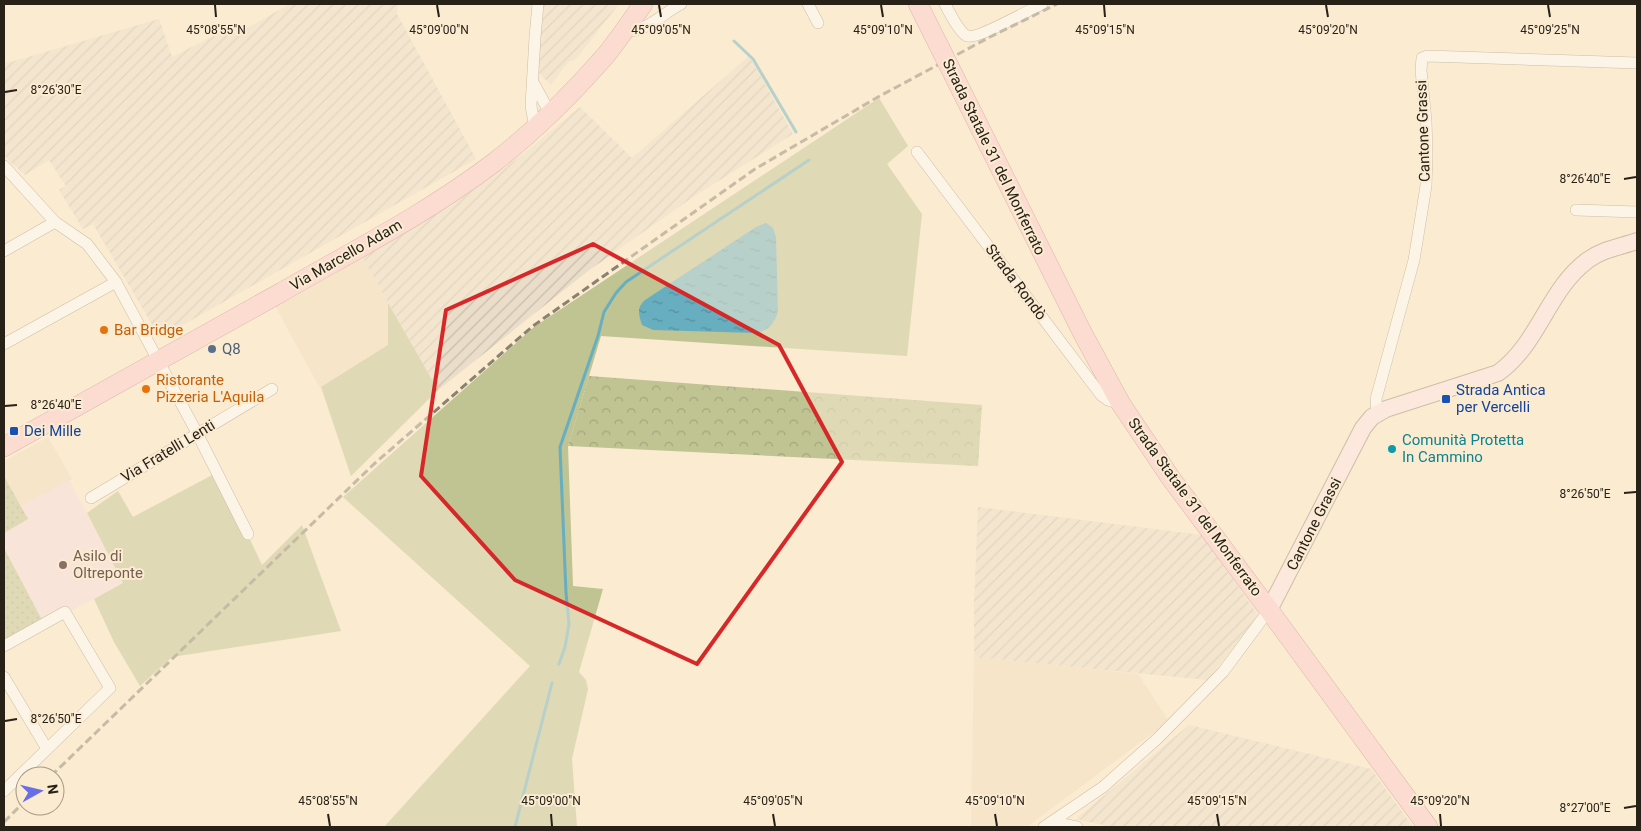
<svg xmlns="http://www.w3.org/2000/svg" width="1641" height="831" font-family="Roboto,sans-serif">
  <defs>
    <pattern id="industrial-furrows" width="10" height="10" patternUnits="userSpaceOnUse" patternTransform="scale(1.25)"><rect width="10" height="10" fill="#eaddc9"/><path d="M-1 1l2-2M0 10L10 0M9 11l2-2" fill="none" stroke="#c9bdac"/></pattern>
    <pattern id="forest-crowns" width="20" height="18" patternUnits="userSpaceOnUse" patternTransform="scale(1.25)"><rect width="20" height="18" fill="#c0c392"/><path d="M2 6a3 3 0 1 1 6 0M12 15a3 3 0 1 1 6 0" fill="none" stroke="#a5a77d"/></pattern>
    <pattern id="park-dots" width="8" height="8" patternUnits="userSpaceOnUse" patternTransform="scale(1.25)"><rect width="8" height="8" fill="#c0c392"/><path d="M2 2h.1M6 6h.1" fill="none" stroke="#a5a77d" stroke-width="1.8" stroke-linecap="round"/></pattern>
    <pattern id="water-ripples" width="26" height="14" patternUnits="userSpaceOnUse" patternTransform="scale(1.25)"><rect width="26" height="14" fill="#67afc0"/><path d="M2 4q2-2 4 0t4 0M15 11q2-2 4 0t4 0" fill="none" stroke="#558e9b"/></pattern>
  </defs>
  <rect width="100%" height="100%" fill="#faebd1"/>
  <g fill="#f2debf">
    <path d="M362,257L388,303V345L320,388L275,306Z"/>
    <path d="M48,437L72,479L21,506L4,476V461Z"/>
    <path d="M974,657L1138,674L1169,721L1027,827H971Z"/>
  </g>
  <g fill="url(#industrial-furrows)">
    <path d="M290,4H398L397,14L476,159L160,338L93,224L83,229L59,190L66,186L49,160L25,175L4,156V64L159,19L172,57L231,27L235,35Z"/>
    <path d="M541,4H619L576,59L568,62L551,85L536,70Z"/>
    <path d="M749,56L793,134L693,197L588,271L438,390L362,257L452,205L522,155L580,107L632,158Z"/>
    <path d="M978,507L1202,535L1258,615L1208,680L974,657V605Z"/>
    <path d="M1189,725L1371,769L1413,827H1113L1076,819Z"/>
  </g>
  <path fill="#f6dbe0" d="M69,480L123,583L69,612L42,620L4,548V533L28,519L21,506Z"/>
  <g fill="#c0c392">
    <path d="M879,98L908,146L887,164L922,214L907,356L601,336L568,446L573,586L603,589L579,672L586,680L588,689L572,759L577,827H384L530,666L343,497L534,327Z"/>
    <path d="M388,303L438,390L351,476L321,387L388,345Z"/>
    <path d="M218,472L262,565L302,525L341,631L172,657L140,686L114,642L94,599L123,583L87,513L118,491L133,517Z"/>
  </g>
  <path fill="url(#forest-crowns)" d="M589,376L982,405L978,466L568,446Z"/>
  <g fill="url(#park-dots)">
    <path d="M4,476L28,519L4,533Z"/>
    <path d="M4,548L42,620L4,640Z"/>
  </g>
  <path fill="url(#water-ripples)" d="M766,223L773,228L776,237L778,312C774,323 769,331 756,333L653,330L642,325C639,315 636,308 645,300L756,227Z"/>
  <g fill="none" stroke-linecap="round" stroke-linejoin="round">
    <g stroke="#67afc0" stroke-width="3">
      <path d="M734,41L753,59L796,132"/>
      <path d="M559,664L565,647L569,624L566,593L560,447L598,336L604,312L616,293L626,282L809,160"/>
      <path d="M515,827L552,683"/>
    </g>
    <g stroke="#988a72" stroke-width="12">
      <g id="street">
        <path d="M808,4L818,23"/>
        <path d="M945,4C949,12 959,32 967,36C977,40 1029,10 1042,4"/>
        <path d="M625,29C641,37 667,10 681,4"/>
        <path d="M534,84L550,113"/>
        <path d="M535,128L531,106L535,37L538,4"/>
        <path d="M917,152L1101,395L1108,400L1121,404"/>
        <path d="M4,166L55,222L87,244L116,282L197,433L248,534"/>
        <path d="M1576,210L1637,212"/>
        <path d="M4,251L55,222"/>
        <path d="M4,344L116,282"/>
        <path d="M1377,414L1376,399L1414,260L1426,186L1427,154L1426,121L1421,70L1422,58L1427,56L1637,63"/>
        <path d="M91,498L272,389"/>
        <path d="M4,646L65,612L110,688L4,791"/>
        <path d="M4,677L47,749"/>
        <path d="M1052,822L1077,827"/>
        <path d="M1044,827L1103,787L1157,739L1223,672L1269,610"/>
      </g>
    </g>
    <g stroke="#988a72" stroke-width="18">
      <path id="secondary" d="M1269,610L1363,428L1372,417L1386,409L1498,373C1539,344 1548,289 1588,260C1603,249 1620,247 1637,241"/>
    </g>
    <g stroke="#b2797d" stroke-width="20">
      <g id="primary">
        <path d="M918,4L940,48"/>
        <path d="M954,76L1083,334L1121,404L1170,477L1269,610L1428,827"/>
        <path d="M4,447C96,396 188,345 280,293C351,252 426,214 492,164C534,132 572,94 606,55C619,39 631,21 643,4"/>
      </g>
    </g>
    <use href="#street" stroke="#fff" stroke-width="11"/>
    <use href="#secondary" stroke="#fee5e8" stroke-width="16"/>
    <use href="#primary" stroke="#fecbd1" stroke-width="19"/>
    <g stroke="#8b8170" stroke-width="3" stroke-dasharray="8 4" stroke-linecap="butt">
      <path d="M51,776L374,464L533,326L755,169L878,97L988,38L1057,4"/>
      <path d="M4,822L25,801"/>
    </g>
    <g stroke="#b2797d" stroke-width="20" stroke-linecap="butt">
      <path id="primary-bridge" d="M940,48L954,76"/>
    </g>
    <use href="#primary-bridge" stroke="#fecbd1" stroke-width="19"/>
  </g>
  <path d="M0 0H1641V831H0ZM593,244L779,345L842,462L697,664L515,580L421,476L446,310Z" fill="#faebd1" fill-opacity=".55" fill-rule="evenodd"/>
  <path fill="none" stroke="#d62828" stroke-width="4" stroke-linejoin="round" d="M593,244L779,345L842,462L697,664L515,580L421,476L446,310Z"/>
  <path fill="none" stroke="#272118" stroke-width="2" d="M215,5L216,17M437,5L439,17M659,5L661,17M881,5L883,17M1104,5L1105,17M1326,5L1328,17M1548,5L1550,17M5,92L17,90M1624,179L1636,177M5,406L17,405M1624,493L1636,492M5,721L17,719M1624,808L1636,806M328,814L330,826M551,814L552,826M773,814L775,826M995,814L997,826M1217,814L1219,826M1440,814L1441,826"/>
  <g fill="#e8710a" stroke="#faebd1" stroke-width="2">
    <circle cx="104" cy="330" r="5"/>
    <circle cx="146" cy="389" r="5"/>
  </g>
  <circle fill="#5c6f8a" stroke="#faebd1" stroke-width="2" cx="212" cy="349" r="5"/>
  <g fill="#1a4fb4" stroke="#faebd1" stroke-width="2">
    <rect x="1441" y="394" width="10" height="10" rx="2.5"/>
    <rect x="9" y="426" width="10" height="10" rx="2.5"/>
  </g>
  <circle fill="#0f9aa8" stroke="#faebd1" stroke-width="2" cx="1392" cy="449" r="5"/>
  <circle fill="#8d6e63" stroke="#faebd1" stroke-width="2" cx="63" cy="565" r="5"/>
  <g text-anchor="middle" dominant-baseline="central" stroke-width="4" stroke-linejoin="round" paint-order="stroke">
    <g font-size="15" fill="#272118" stroke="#faebd1">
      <text transform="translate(1423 131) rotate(-92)">Cantone Grassi</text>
      <text transform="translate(994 157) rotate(64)">Strada Statale 31 del Monferrato</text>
      <text transform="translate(346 255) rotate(-30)">Via Marcello Adam</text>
      <text transform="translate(1016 282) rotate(53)">Strada Rondò</text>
      <text transform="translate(168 451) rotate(-31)">Via Fratelli Lenti</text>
      <text transform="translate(1195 507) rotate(54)">Strada Statale 31 del Monferrato</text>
      <text transform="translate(1314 524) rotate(-63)">Cantone Grassi</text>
    </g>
    <g font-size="15" fill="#c56008" stroke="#faebd1" text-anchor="start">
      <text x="114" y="330">Bar Bridge</text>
      <text x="156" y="380">Ristorante<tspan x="156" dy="17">Pizzeria L'Aquila</tspan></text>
    </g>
    <g font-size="15" fill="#4e5e75" stroke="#faebd1" text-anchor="start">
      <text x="222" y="349">Q8</text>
    </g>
    <g font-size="15" fill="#164399" stroke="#faebd1" text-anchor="start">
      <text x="1456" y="390">Strada Antica<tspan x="1456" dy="17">per Vercelli</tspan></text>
      <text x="24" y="431">Dei Mille</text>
    </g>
    <g font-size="15" fill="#0d838f" stroke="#faebd1" text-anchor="start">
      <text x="1402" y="440">Comunità Protetta<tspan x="1402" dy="17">In Cammino</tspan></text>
    </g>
    <g font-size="15" fill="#785e54" stroke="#faebd1" text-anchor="start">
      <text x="73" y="556">Asilo di<tspan x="73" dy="17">Oltreponte</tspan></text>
    </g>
  </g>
  <g font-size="12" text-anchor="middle" fill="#272118" stroke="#faebd1" stroke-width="4" stroke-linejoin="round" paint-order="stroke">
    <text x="216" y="34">45°08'55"N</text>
    <text x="439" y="34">45°09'00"N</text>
    <text x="661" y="34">45°09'05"N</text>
    <text x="883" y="34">45°09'10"N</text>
    <text x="1105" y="34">45°09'15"N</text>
    <text x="1328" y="34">45°09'20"N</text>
    <text x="1550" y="34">45°09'25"N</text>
    <text x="56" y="94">8°26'30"E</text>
    <text x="1585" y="183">8°26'40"E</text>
    <text x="56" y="409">8°26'40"E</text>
    <text x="1585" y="498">8°26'50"E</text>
    <text x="56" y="723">8°26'50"E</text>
    <text x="328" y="805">45°08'55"N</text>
    <text x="551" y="805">45°09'00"N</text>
    <text x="773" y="805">45°09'05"N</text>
    <text x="995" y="805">45°09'10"N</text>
    <text x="1217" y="805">45°09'15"N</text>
    <text x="1440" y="805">45°09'20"N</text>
    <text x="1585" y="812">8°27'00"E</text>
  </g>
  <rect width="1641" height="831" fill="none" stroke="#272118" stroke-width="10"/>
  <g transform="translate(40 791) rotate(82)"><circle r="24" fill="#faebd1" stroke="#a69a87"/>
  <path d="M0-4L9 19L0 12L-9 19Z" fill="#696de6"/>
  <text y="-8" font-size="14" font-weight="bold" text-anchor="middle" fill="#272118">N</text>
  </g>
</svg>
